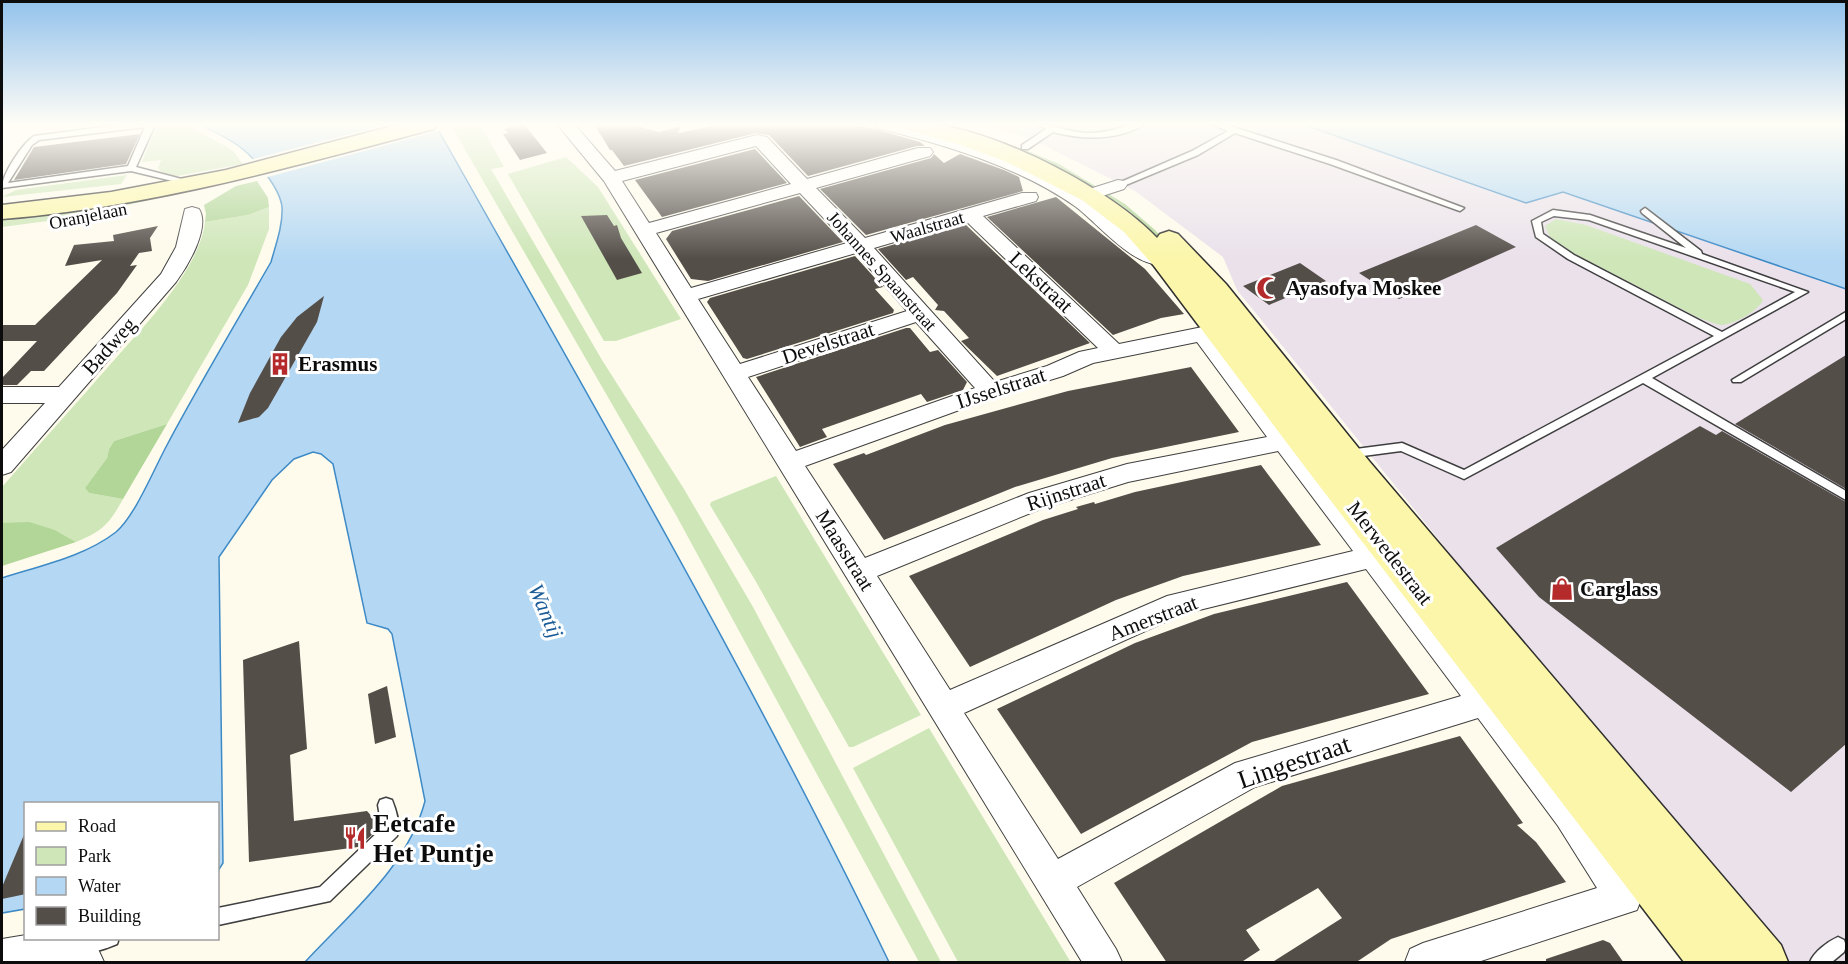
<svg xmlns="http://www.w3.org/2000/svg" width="1848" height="964" font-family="Georgia,serif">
  <rect width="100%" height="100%" fill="#fefbec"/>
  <path fill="#eae1eb" d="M976,124H1372L1846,284V962H1780L1237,290L1223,257L1135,191L1027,137Z"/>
  <g fill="#cee6b8">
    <path d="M153,124H185L232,150L243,164L166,178L158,168L161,160L142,162L156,127Z"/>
    <path d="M461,124H480L504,167L491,169L602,360L684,489L753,607L941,962H919L676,515L452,127Z"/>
    <path d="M566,157L598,187L681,319L616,341H604L508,174Z"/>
    <path d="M127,175L121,184L2,197L16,190Z"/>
    <path d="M170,192V195L78,217L2,227V217L54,211Z"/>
    <path d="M269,207V229L248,285L167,424L114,441L109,449L107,458L85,488L89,493L123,499C109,524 103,531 76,542L55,530L2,523V487C39,444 78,402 115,359C145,325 200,268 205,222L248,215Z"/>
    <path d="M1556,219L1586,225L1750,284L1763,300C1758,311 1735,324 1722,325C1716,325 1706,320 1699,318L1575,254L1550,237L1545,226Z"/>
    <path d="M776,476L921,715L853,747H849L755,580L710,505L711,502Z"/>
    <path d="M929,728L1070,961L1071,962H958L853,768Z"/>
  </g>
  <g fill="#b1d698">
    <path d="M922,124H947L1023,149L1059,164L1125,204L1155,230L1179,257L1151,239Z"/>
    <path d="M257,181L268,198L269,207L248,215L205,222L206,214L204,205L236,186Z"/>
    <path d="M167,424L123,499L89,493L85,488L107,458L109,449L114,441Z"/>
    <path d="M29,522L55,530L76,542L2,566V523Z"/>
  </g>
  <g fill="#b4d8f3" stroke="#3e8ac6" stroke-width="1.5">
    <path d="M199,124H435C591,401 751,677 889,962H305C349,914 408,867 425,801L392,634L388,629L367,623L333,464L321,454L313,452L294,459L272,480L219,557L223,863L218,871V804H26L25,909L2,913V578C39,566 84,557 116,532C135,516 154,469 167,445C200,383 236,323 271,262C276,244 283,225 282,207C280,188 255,158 240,147C228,138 213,131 199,124Z"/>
    <path d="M1302,124H1846V289L1563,192L1526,203Z"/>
  </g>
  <path fill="#fefbec" d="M389,124H439L442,130L264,178L249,160Z"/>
  <g fill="#544e49">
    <path d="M520,124H524L547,153L520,160L503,134L508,133L504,129Z"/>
    <path d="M594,124H629L659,132L681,126L678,133L723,124H847L875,129L920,142L925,146H917L808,176L769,135L756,133L624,166L612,150H610Z"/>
    <path d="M140,134L126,164L14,180L34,147Z"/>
    <path d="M755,149L787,183L662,217L635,180Z"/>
    <path d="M934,154L944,163L960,154L1004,170L1019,177L1023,191L866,235L820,189L931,158Z"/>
    <path d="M799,196L843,242L708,281L691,279L666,239L672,231Z"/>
    <path d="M1056,197L1145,269L1184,314L1161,318L1113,335L987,217Z"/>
    <path d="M607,215L614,226L617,225L621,238L642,273L617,280L581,216Z"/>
    <path d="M965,224L1090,343L997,376L961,341L969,338L944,311L935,310L938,305L913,277L906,280L878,249Z"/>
    <path d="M1476,225L1516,247L1399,299L1359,273Z"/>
    <path d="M158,226L150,238L152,251L139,253L130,266L137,265L117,293L44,371H31L17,385H2V378L37,341H2V325H35L102,260L65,266L74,245L114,241L113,235Z"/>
    <path d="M855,256L883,287L875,289L894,310L893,313L747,359L743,358L707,302L710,298Z"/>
    <path d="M1300,263L1326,281L1269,305L1243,286Z"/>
    <path d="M324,296L317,322L268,408L259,417L238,423L250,393L281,337L297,317Z"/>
    <path d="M906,328H910L930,352L938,350L967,382L963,390L927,402L921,394L822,429L827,437L800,447L756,377Z"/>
    <path d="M1846,355V489L1735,424Z"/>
    <path d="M1191,367L1239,432L1112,458L1015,487L884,540L833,464L864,453L866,455L945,425L1068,391Z"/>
    <path d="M1700,426L1716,435L1722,431L1846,502V744L1791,792L1539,597L1496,548Z"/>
    <path d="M1261,465L1321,545L1183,576L1116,600L970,667L909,576L1043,520L1078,509L1076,507L1094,502L1095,504L1135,492Z"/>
    <path d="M1347,582L1429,694L1252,742L1081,834L997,709L1135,643L1214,614Z"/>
    <path d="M299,641L307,749L290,755L294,821L367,811L375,820L373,834L358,847L249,862L243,660Z"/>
    <path d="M387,686L396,737L375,744L368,694Z"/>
    <path d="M1460,736L1523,823L1517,825L1536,842L1566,882L1391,939L1355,963H1271L1342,918L1318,888L1246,930L1260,950L1240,963H1167L1114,883L1282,786Z"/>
    <path d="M26,830V894L2,899V887Z"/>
    <path d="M1603,940L1610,943L1624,963H1546V959Z"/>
  </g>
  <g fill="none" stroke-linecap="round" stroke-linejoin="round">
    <g stroke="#3f3f3f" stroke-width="3">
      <g id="lane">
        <path d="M126,124H152L154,127L136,167L193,182V186L131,171L2,188C2,174 22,144 34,136ZM145,127L128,166L8,183L32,145L39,140Z"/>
        <path d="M1036,124C1054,124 1070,133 1088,133C1108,134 1125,124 1145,124C1118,141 1083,140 1053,132L1028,149H1022V145L1046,129Z"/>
        <path d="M1211,124H1224L1336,160L1464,208L1460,211L1457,210L1330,164L1235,133L1198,155L1121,187L1114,185L1192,151L1228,131Z"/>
        <path d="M1645,208L1701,251L1702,254L1808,292L1652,378L1846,491V500L1643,383L1464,479L1401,451L1348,458L1344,457L1342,454L1348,450L1402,443L1464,470L1714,336L1568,259L1536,237L1532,221L1553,210L1590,215L1686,248L1642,213L1641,211ZM1554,216L1589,220L1795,292L1722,332L1574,255L1543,234L1541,222Z"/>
        <path d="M1846,312V319L1741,382H1733L1732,380Z"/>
        <path d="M386,798L392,800C396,810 401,827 397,836L330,901L218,925V908L320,887L382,828L378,805L380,800Z"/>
        <path d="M1838,937L1844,940L1846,946L1844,952L1832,962H1810C1814,952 1827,942 1838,937Z"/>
        <path d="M73,938H119L117,944C105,949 82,957 70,952L67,946L70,940Z"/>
      </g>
    </g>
    <g stroke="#3f3f3f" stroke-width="2">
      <g id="street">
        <path d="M557,124H574L615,171L757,135L767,137L807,179L918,148H930L933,152L930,156L816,188L865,238L1022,193H1036L1038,197L1036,201L983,216L1119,344L1217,324L1225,326L1228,331L1225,336L1217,338L1582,804L1637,884L1642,897L1637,910L1478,962H1405L1410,949L1423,943L1597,888L1558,826L1478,718L1255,787L1077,887L1116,949L1122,962H1082L604,181ZM756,146L791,184L649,223L622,181ZM800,193L847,243L691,288L656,233ZM966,221L1098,348L1079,352L1047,366L995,382L874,248ZM856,253L907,311L740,364L698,299ZM916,322L975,388L796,451L748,377ZM1197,342L1267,437L1127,464L1029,493L865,558L805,466L998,396L1063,376L1093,363ZM1278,451L1353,551L1167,596L950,690L877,576L1038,510L1128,482ZM1366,569L1461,696L1235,763L1058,859L964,713L1183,614Z"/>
        <path d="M875,124H906L968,142L1046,174L1081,195L1083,191L1118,180L1124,181L1127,185L1124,189L1090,200L1147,248L1170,256L1173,260L1170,264C1137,273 1100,225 1076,207C1020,167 943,144 877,128Z"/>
        <path d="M192,207L199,209C211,228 187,267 176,282L11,472L2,475V450L45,403H2V387H59L161,274L176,247L185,209Z"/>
        <path d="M26,935V938H84L98,949L104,962H2V939Z"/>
      </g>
    </g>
    <g stroke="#2e2e2e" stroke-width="3">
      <g id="secondary">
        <path d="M400,124H437L434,129C290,167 151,207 2,219V205L111,192L226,170Z"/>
        <path d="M900,124C912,124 926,123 938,125C1003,134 1112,190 1157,238L1160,234L1169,231L1178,234L1226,284L1369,461L1781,945L1788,962H1684L1305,467L1154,266L1124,232L1082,200L1007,162L958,144L903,129Z"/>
      </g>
    </g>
    <use href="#lane" fill="#fff" fill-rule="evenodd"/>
    <use href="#street" fill="#fff" fill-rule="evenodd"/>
    <use href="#secondary" fill="#fbf6aa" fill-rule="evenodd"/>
  </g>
  <linearGradient id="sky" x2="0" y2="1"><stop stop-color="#93c2ec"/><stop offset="0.48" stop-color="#fffdf6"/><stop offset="1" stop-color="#fffdf6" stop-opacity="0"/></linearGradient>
  <rect width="1848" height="259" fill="url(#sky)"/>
  <defs>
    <g id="mosque-bare" transform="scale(1.8)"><path d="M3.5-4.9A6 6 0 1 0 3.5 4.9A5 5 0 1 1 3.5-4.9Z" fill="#b52b2c" stroke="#fff" stroke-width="2.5" paint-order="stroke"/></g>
    <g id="building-bare" transform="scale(1.8)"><path d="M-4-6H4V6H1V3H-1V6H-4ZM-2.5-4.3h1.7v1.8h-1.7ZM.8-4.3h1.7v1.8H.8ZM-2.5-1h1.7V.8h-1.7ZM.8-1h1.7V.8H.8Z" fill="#b52b2c" stroke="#fff" stroke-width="2.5" paint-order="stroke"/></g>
    <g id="shop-bare" transform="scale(1.8)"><path d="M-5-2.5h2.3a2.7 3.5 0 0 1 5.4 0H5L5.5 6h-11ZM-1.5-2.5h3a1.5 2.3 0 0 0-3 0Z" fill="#b52b2c" stroke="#fff" stroke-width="2.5" paint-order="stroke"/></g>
    <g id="restaurant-bare" transform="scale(1.8)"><path d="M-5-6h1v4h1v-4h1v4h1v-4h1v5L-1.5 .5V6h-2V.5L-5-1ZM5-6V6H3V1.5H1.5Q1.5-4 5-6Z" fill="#b52b2c" stroke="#fff" stroke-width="2.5" paint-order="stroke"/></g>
  </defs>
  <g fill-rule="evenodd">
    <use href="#mosque-bare" x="1268" y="288"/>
    <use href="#building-bare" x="280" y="364"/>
    <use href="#shop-bare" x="1562" y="589"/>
    <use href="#restaurant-bare" x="355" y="838"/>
  </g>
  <g text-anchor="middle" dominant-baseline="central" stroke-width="6" stroke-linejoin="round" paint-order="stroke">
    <g font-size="18" fill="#0c0c0c" stroke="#fff">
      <text transform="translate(88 216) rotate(-11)">Oranjelaan</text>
      <text transform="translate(927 227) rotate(-16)">Waalstraat</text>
      <text transform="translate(882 271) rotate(48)">Johannes Spaanstraat</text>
    </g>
    <g font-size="21" fill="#0c0c0c" stroke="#fff">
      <text transform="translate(1041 282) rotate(43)">Lekstraat</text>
      <text transform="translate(828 343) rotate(-18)">Develstraat</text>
      <text transform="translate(109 346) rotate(-48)">Badweg</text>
      <text transform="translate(1001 388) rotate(-18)">IJsselstraat</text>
      <text transform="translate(1066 492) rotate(-18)">Rijnstraat</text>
      <text transform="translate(845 550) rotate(58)">Maasstraat</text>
      <text transform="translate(1390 553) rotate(52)">Merwedestraat</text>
      <text transform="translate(1153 618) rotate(-21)">Amerstraat</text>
    </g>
    <g font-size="21" font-weight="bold" fill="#0c0c0c" stroke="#fff" text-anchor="start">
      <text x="1286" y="288">Ayasofya Moskee</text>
      <text x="298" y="364">Erasmus</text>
      <text x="1580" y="589">Carglass</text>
    </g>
    <g font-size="22" font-style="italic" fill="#1c5c97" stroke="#fff">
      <text transform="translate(546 611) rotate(67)">Wantij</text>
    </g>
    <g font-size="26" fill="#0c0c0c" stroke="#fff">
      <text transform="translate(1294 762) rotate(-19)">Lingestraat</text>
    </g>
    <g font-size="26" font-weight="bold" fill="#0c0c0c" stroke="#fff" text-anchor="start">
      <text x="373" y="823">Eetcafe<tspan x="373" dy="30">Het Puntje</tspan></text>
    </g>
  </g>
  <rect width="1848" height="964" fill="none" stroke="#0c0c0c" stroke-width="6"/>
  <rect x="24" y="802" width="195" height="138" fill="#ffffff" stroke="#9e9e9e" stroke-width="1.5"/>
  <rect x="36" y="822" width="30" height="9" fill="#fbf6aa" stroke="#9e9e9e" stroke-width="1.5"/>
  <text x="78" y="832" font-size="18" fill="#0c0c0c">Road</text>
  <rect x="36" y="847" width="30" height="18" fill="#cee6b8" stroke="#9e9e9e" stroke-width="1.5"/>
  <text x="78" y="862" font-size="18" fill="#0c0c0c">Park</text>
  <rect x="36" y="877" width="30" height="18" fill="#b4d8f3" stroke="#9e9e9e" stroke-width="1.5"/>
  <text x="78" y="892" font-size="18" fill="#0c0c0c">Water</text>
  <rect x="36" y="907" width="30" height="18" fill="#544e49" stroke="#9e9e9e" stroke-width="1.5"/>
  <text x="78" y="922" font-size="18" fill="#0c0c0c">Building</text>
</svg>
